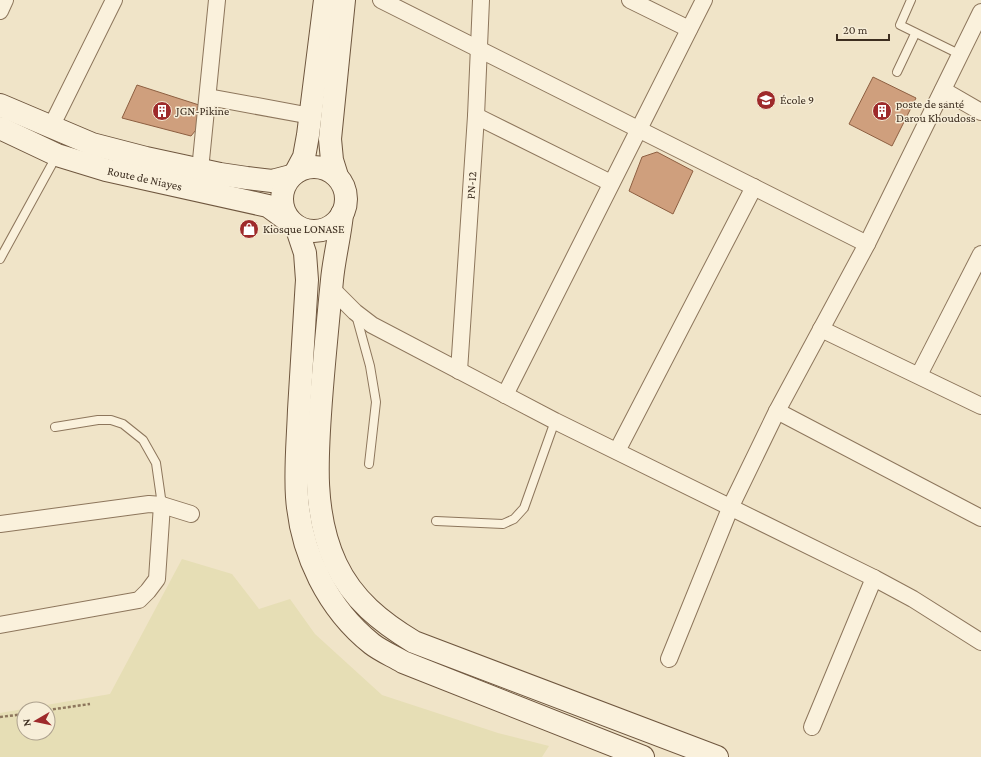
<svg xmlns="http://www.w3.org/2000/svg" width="981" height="757" font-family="'Crimson Pro',serif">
  <rect width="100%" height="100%" fill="#f0e4c8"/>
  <path fill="#e6deb5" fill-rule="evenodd" d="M182,559L232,574L259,609L290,599L315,634L382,695L498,733L549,746L542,757H0V713L110,694ZM24,709H48V733H24Z"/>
  <g fill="#cf9f7d" stroke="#8d5f41">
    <path d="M873,77L916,98L892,146L849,124Z"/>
    <path d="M137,85L199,105L200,125L191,136L122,118Z"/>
    <path d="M657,152L693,171L673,214L629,191L642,157Z"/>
  </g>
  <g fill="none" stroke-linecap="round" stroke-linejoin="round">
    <g stroke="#8d765c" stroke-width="10">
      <g id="lane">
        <path d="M911,0L900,25L959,54"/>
        <path d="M897,72L915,34"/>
        <path d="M0,259L57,155"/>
        <path d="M356,315L370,366L376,402L369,464"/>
        <path d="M55,427L98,420H111L123,424L143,440L156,463L162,505"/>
        <path d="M436,521L503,524L514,519L524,508L555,421"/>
      </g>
    </g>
    <g stroke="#8d765c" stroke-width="18">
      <g id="street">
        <path d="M381,0L867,244"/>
        <path d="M630,0L689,29"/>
        <path d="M0,11L5,0"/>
        <path d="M943,90L981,112"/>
        <path d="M208,97L311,116"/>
        <path d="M476,116L611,183"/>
        <path d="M51,127L114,0"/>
        <path d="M200,170L217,0"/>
        <path d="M332,289L355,312L372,325L555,421L874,578L913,599L981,642"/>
        <path d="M821,329L981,406"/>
        <path id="s1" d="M459,371L476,116L481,0"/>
        <path d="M919,375L981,254"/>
        <path d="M505,395L704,0"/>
        <path d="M777,411L981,518"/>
        <path d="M617,451L754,187"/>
        <path d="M0,524L149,504L162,505L191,514"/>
        <path d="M0,625L139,600L148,591L157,579L162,505"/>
        <path d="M669,659L731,506L777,411L867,244L981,12"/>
        <path d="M812,727L874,578"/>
      </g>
    </g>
    <g stroke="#6f573f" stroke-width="24">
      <g id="secondary">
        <path d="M0,105L92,144L146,158L220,174L247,178L272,181L291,176"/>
        <path id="s2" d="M0,128L57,155L106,170L268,206L290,222"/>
        <circle cx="314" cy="199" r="32"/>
        <path d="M296,172L304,157L308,135L325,0"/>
        <path d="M337,176L332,160L330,139L344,0"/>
        <path d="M342,214C340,236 334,258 332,280C328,320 324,360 321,400C317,455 312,513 336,564C353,600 381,622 414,642L717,757"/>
        <path d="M296,226L305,253L307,280C304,323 302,366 299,410C298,439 295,468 297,497C301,554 328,609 372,644C381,651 393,656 403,662L643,757"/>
      </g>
    </g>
    <g stroke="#8d765c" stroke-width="2.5" stroke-dasharray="3 2" stroke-linecap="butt">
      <path d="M48,710L90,704"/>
      <path d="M0,717L24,714"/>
    </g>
    <use href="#lane" stroke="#faf1dc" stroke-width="8"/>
    <use href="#street" stroke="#faf1dc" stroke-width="16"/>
    <use href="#secondary" stroke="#faf1dc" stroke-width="22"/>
  </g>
  <defs>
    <g id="school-disc" transform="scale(1)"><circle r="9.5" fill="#9e2a2b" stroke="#f7eed8"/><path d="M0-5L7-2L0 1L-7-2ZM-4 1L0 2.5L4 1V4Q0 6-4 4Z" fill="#fff"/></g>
    <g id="building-disc" transform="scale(1)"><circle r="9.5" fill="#9e2a2b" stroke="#f7eed8"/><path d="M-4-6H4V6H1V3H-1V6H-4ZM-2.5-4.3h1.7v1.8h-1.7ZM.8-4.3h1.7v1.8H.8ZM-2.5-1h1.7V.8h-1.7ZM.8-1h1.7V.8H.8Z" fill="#fff"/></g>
    <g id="shop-disc" transform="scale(1)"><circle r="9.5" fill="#9e2a2b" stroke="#f7eed8"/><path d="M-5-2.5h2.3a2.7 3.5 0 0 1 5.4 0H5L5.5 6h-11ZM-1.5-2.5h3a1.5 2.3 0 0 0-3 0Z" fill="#fff"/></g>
  </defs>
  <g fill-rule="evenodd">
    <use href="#school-disc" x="766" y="100"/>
    <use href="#building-disc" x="162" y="111"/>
    <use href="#building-disc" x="882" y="111"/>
    <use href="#shop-disc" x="249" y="229"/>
  </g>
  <g text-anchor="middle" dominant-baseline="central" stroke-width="3" stroke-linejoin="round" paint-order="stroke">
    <g font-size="12" fill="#3d2e20" stroke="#f7eed8" text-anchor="start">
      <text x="780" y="100">École 9</text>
      <text x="896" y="104">poste de santé<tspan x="896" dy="14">Darou Khoudoss</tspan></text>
      <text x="176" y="111">JGN-Pikine</text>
      <text x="263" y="229">Kiosque LONASE</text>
    </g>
    <g font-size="12" fill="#3d2e20" stroke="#f7eed8">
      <text stroke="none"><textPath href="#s2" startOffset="154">Route de Niayes</textPath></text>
      <text stroke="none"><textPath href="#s1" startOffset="186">PN-12</textPath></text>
    </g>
  </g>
  <g transform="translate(36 721) rotate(261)"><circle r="19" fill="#f7eed8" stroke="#ada18e"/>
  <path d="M0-3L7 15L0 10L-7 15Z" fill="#9e2a2b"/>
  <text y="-6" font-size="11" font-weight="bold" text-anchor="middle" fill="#3d2e20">N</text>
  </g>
  <path d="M837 34v6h52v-6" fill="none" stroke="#3d2e20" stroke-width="2"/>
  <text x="843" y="34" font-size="12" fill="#3d2e20" stroke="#f7eed8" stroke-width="3" paint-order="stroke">20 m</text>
</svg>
